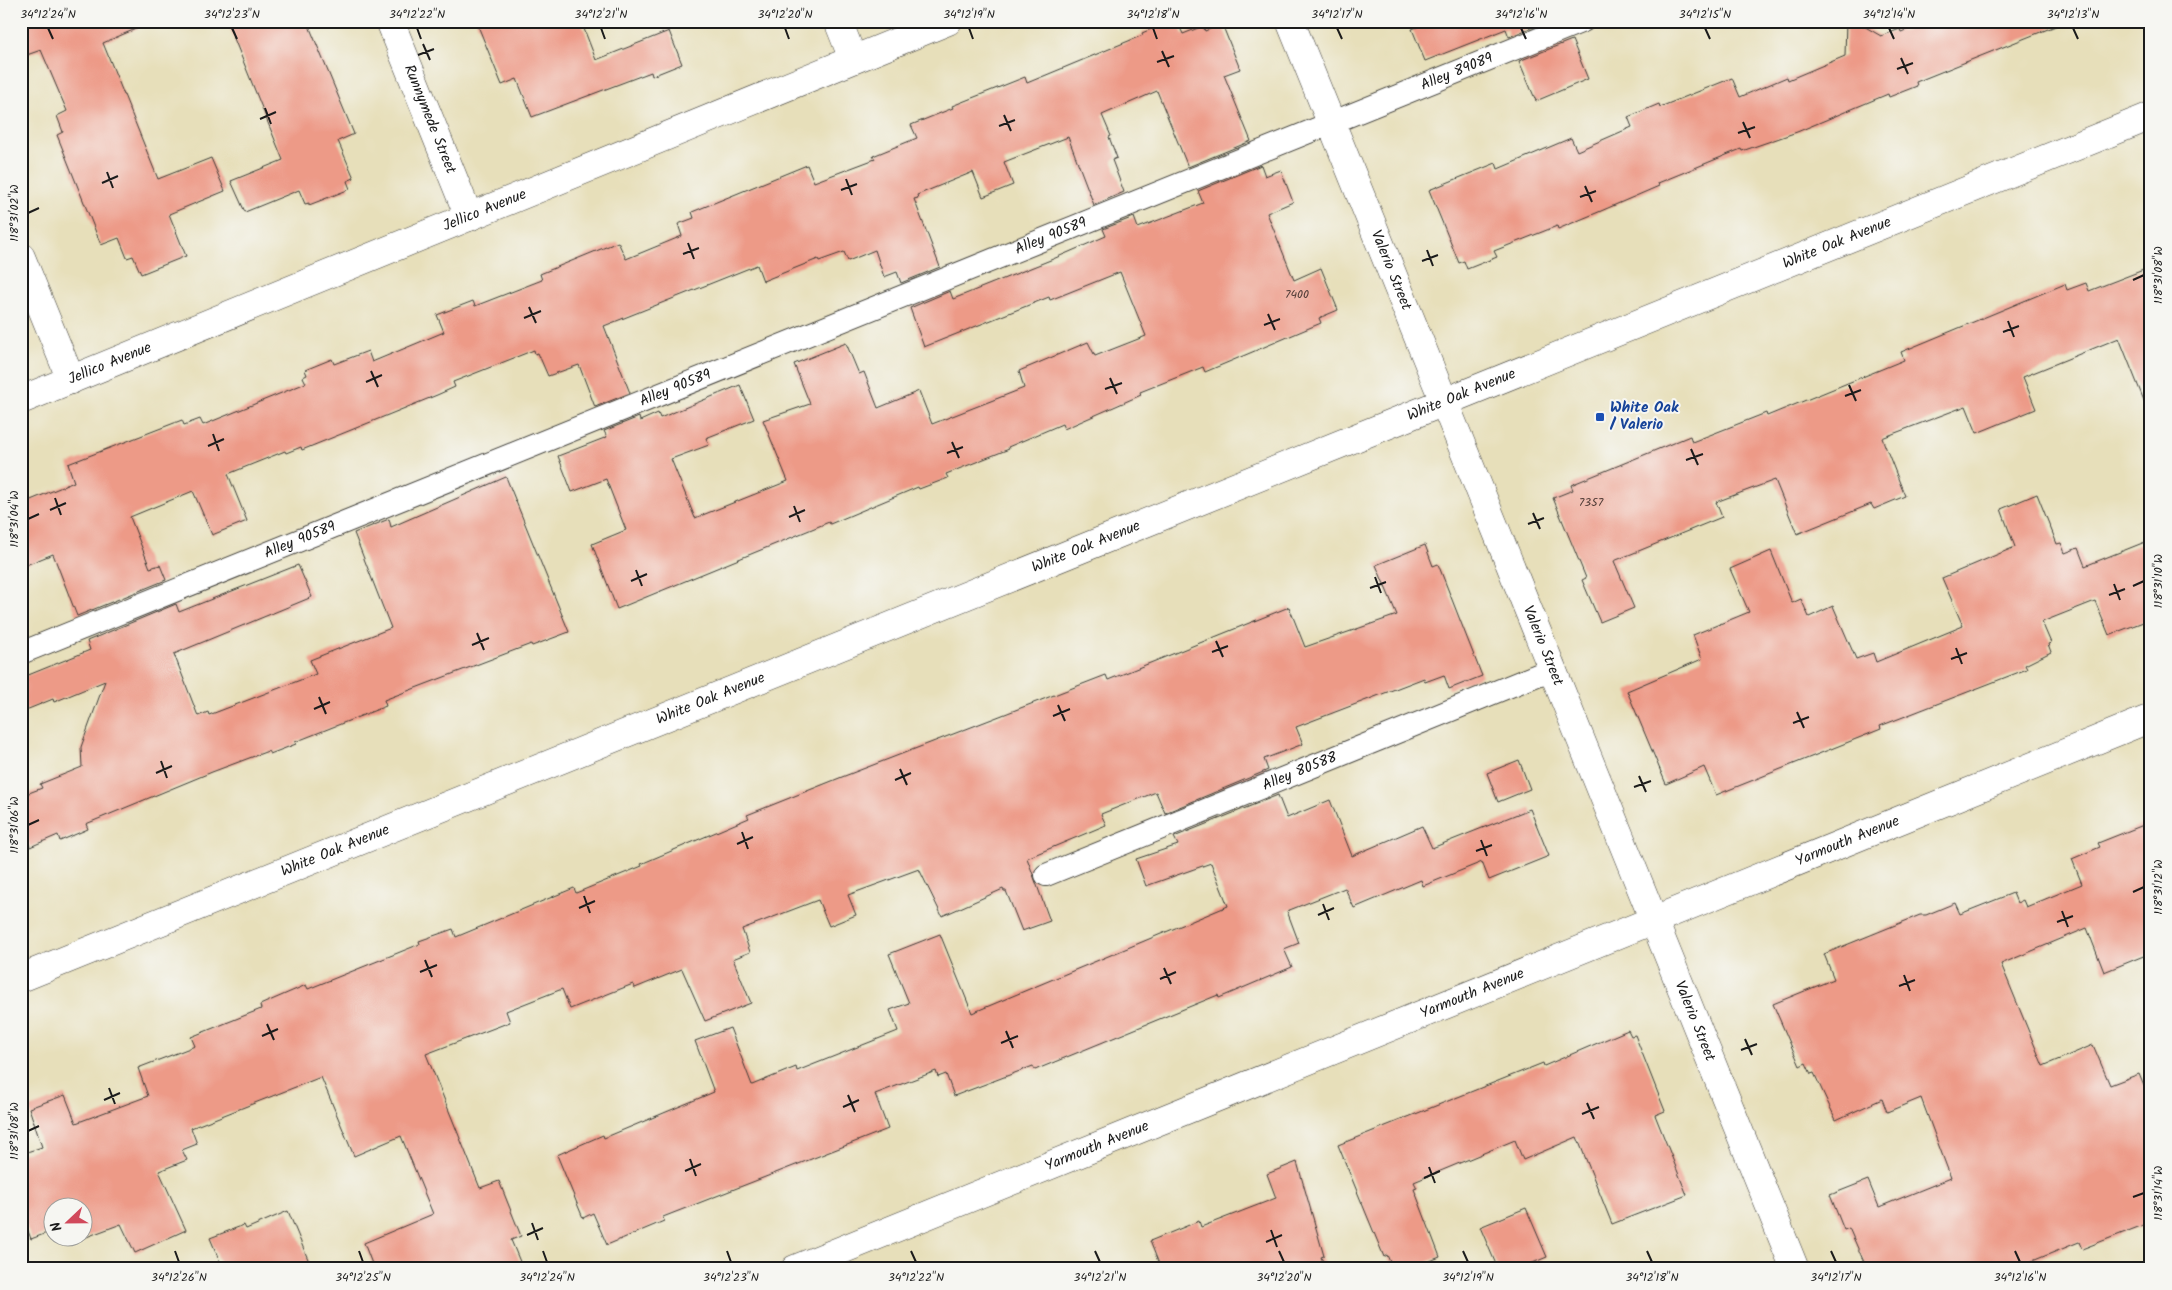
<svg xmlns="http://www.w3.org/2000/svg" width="2172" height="1290" font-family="Kalam,sans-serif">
  <rect width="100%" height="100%" fill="#f6f6f2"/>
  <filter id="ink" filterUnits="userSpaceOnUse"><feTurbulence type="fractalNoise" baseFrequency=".02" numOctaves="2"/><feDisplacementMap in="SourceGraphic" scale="10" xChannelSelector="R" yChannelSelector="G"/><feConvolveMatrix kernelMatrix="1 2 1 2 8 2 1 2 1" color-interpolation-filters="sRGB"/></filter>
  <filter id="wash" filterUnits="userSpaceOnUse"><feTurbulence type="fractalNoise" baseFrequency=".0096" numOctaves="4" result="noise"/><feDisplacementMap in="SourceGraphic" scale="20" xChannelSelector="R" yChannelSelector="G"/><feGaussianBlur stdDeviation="1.12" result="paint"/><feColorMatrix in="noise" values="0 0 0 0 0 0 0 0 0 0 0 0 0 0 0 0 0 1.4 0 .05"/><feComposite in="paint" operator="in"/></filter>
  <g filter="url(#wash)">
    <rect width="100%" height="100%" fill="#e7dfba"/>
    <g id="blocks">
      <g fill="#ed9a87">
        <path d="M21,21H154L103,43L158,179L211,158L225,191L169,214L186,256L141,274L133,256L127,258L119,238L101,245L57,135L63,132L57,116L67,111L41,50L21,57Z"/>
        <path d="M227,21H307L354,134L338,141L354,178L347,181L350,189L309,205V203L305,204L299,190L245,212L231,181L283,160Z"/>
        <path d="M476,21H581L596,60L669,31L682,64L652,76L651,72L532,117L517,79L502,85Z"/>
        <path d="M1170,21H1177L1183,34L1203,26L1205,31L1222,24L1240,69L1224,75L1251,141L1188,167L1157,91L1102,115L1111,136L1109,137L1117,158L1112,160L1124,192L1094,205L1068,137L1004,162L1013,185L983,197L973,172L917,195L918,198L914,199L940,267L901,283L897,272L884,277L875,250L848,261L844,252L819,261L818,259L763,281L757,265L604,326L630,393L595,407L579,365L548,376L538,353L535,354L534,350L453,382L455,387L437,395L302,450L301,447L286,453L285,451L228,474L247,521L212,535L193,491L130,517L150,568L160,565L166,580L77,616L53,554L21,567V504L74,482L68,464L182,420L184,425L200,419L203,425L306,383L303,377L307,375L305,370L332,359L334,364L368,351L372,362L444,332L437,315L473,301L475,306L542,280L540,274L618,242L626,259L682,236L678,224L694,218L692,212L807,165L814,182L875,159L873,156L917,138L911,125L953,108L952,106L1025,77L1027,83L1143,35L1142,33Z"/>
        <path d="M1432,21H1547L1509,37L1506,29L1425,61L1412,29Z"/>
        <path d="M1846,21H1855L1881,36L1900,29L1901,32L1928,21L2063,23L1916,82L1917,86L1889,97L1888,94L1797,132L1742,151L1741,149L1658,183L1659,186L1601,211L1558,229L1557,226L1494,251L1497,257L1467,269L1464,261L1459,263L1429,190L1496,163L1498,169L1571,138L1577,151L1632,127L1628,117L1659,104L1660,107L1732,78L1740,97L1787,77L1788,80L1845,56Z"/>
        <path d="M1572,40L1588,79L1536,101L1519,61Z"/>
        <path d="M1261,165L1265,176L1281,170L1293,202L1267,213L1294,280L1321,268L1338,310L1319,318L1321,323L1205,372L1203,367L1140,392L1141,395L1064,429L1062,424L1008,447L1009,449L946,474L948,478L919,489L918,487L830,524L829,522L617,609L592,544L626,530L606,479L572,492L558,456L607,437L604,431L639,417L640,421L658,413L660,418L740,385L754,419L706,438L709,445L671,459L695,518L788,481L763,420L810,404L794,364L846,343L859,374L864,372L878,408L919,391L932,424L1024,388L1019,371L1088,342L1095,356L1146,336L1120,272L1050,300L1049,297L924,347L910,308L950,291L953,299L1053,259L1106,236L1103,229L1134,217L1138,228L1203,203L1198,191Z"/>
        <path d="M2151,267V413H2149L2119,338L2023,377L2036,409L1977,433L1966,406L1882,438L1905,496L1874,509L1871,504L1797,534L1775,480L1716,502L1722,517L1614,561L1634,608L1600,622L1582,580L1586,578L1553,498L1573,490L1571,485L1690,436L1692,442L1766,413L1767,416L1904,360L1901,352L2065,284L2067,290L2086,283L2089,291Z"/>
        <path d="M506,477L569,632L532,646L531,644L384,700L386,706L295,742L296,744L270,754L268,751L212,772L86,824L88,829L60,841L58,835L30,847L21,825V796L42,788L40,784L82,767L81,747L105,681L54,702L53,699L21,712V678L90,650L87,641L176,604L179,612L298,565L312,597L174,654L198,716L208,712L209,715L316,674L310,660L391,628L354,533L389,519L391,527Z"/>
        <path d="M2037,494L2057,544L2061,543L2065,553L2078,548L2085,566L2145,542L2151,558V619L2109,635L2095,601L2042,622L2051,643L2048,644L2051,652L2025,665L2027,669L1880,726L1881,729L1716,795L1704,767L1666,784L1627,691L1702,659L1693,635L1749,612L1730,569L1771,551L1792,603L1801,599L1809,617L1833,606L1856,659L1873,653L1876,662L1963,626L1942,578L2015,547L2001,509Z"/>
        <path d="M1425,545L1433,566L1438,564L1482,676L1449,689L1444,675L1425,682L1424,678L1296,727L1303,744L1264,759L1268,770L1165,813L1156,792L1101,814L1106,825L1027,858L1050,921L1022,931L1006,891H1004L1003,889L942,916L919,869L848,895L856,915L829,926L818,900L742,929L750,952L733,959L751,1003L705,1021L682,969L635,988L633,984L570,1009L562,989L506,1011L510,1022L426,1054L480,1188L499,1181L521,1236L511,1240L523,1269H374L364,1243L433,1214L401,1136L354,1156L321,1077L191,1128L197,1144L182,1150L187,1160L159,1171L186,1230L135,1253L121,1224L81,1239L82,1208H52V1231L31,1239L21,1212V1154L42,1147L29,1108L65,1095L76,1123L148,1096L138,1068L195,1046L191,1037L261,1009L260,1005L306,985L308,989L420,944L419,941L453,929L456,937L574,888L576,893L642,866L641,864L749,818L747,815L842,777L1106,675L1108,680L1289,607L1305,647L1397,615L1376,565Z"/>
        <path d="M1519,760L1530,789L1498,802L1487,773Z"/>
        <path d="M1278,795L1287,818L1330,800L1352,856L1422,826L1432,848L1530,809L1549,856L1489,880L1482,862L1423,886L1421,880L1354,908L1345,888L1287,911L1299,943L1284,949L1292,967L1219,998L1218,995L1035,1070L1033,1066L954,1096L946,1074L938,1077L936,1071L875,1094L888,1129L663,1217L664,1221L607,1245L593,1213L583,1218L557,1155L603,1135L604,1138L714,1092L695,1041L730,1028L752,1085L796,1067L797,1071L898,1031L890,1010L909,1003L889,954L940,934L972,1013L1228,906L1211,863L1146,886L1136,859L1178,845L1174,837Z"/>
        <path d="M2151,822V953L2104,972L2087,928L2001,964L2043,1066L2093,1045L2110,1085L2139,1074L2144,1086L2151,1083V1222L2082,1249L2079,1242L2013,1269H1867L1849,1228L1844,1230L1830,1195L1868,1180L1879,1207L1951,1178L1921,1098L1887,1112L1882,1099L1836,1120L1814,1073L1811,1074L1806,1063L1800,1066L1773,1004L1834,979L1824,954L1920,915H1926L1955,903L1960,914L2013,893L2017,903L2023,900L2026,907L2082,884L2072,859L2100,847L2098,843Z"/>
        <path d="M1628,1030L1631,1036L1635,1035L1665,1111L1655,1115L1687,1195L1612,1224L1577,1137L1523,1160L1515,1140L1414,1182L1417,1188L1414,1189L1440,1257L1410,1269H1393L1387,1255L1384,1257L1338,1145L1543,1063L1544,1066Z"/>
        <path d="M1297,1162L1324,1256L1321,1257L1326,1269H1161L1150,1241L1199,1221L1201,1227L1276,1198L1267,1174Z"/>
        <path d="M1526,1208L1547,1257L1518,1269H1498L1480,1227Z"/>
        <path d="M288,1211L312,1269H223L210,1238L244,1225L246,1229Z"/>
      </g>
    </g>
  </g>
  <g filter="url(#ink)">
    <use href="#blocks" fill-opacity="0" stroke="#3a3934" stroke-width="1"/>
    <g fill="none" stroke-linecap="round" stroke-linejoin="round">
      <g stroke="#3a3934" stroke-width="24">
        <g id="service">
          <path id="s1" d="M21,653L1583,21"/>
          <path id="s2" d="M1046,875L1552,669"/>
        </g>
      </g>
      <g stroke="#3a3934" stroke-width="29">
        <g id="minor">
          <path id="s3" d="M390,21L469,217"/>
          <path d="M838,21L853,59"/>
          <path d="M21,257L71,380"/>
          <path id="s4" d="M21,400L948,21"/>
          <path id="s5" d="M795,1269L2151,718"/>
        </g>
      </g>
      <g stroke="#3a3934" stroke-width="29">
        <g id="tertiary">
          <path id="s6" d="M1290,21L1795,1269"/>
        </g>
      </g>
      <g stroke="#3a3934" stroke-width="29">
        <g id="primary">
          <path id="s7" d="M21,978L2151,116"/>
        </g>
      </g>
      <use href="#service" stroke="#fff" stroke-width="22"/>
      <use href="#minor" stroke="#fff" stroke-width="28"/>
      <use href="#tertiary" stroke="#fff" stroke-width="28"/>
      <use href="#primary" stroke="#fff" stroke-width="28"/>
    </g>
  </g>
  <path fill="none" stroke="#1c1c1c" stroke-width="2" d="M48,28L53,39M232,28L237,39M417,28L421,39M601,28L605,39M785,28L789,39M969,28L973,39M1153,28L1157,39M1337,28L1342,39M1521,28L1526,39M1705,28L1710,39M1889,28L1894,39M2073,28L2078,39M423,44L430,60M1162,51L1169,67M418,55L434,49M1901,58L1908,74M1157,62L1174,56M1897,69L1913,63M265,108L271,124M1004,115L1011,131M260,119L276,112M1743,122L1750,138M999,126L1015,120M1738,133L1755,127M107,172L113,188M846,179L852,195M102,183L118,176M1585,186L1592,202M841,190L857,184M1580,197L1596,191M28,213L39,208M688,243L694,259M1427,250L1433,266M683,254L699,248M1422,261L1438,255M2133,280L2144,275M529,307L536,323M1268,314L1275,330M524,318L541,311M2008,321L2014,337M1264,325L1280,319M2003,332L2019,326M371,371L378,387M1110,378L1117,394M366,382L382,375M1849,385L1856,401M1105,389L1122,383M1845,396L1861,390M213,434L219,451M952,442L959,458M208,446L224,439M1691,449L1698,465M947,453L963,447M1686,460L1703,454M55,498L61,515M794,506L800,522M50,510L66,503M1533,513L1540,529M789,517L805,510M28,519L39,514M1528,524L1544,518M636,570L642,586M1375,577L1381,593M631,581L647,574M2114,584L2120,600M2133,586L2144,581M1370,588L1386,582M2109,595L2125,589M477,633L484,650M1216,641L1223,657M472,645L489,638M1956,648L1962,664M1212,652L1228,646M1951,659L1967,653M319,697L326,714M1058,705L1065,721M314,709L330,702M1797,712L1804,728M1053,716L1070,709M1793,723L1809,717M161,761L167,778M900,769L907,785M156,773L172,766M1639,776L1646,792M895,780L911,773M1634,787L1651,781M28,825L39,820M742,832L748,849M1481,840L1487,856M737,844L753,837M1476,851L1492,845M2133,892L2144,887M584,896L590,913M1323,904L1329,920M579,908L595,901M2062,911L2068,927M1318,915L1334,908M2057,922L2073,916M425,960L432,977M1164,968L1171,984M420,972L437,965M1904,975L1910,991M1160,979L1176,972M1899,986L1915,980M267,1024L274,1040M1006,1031L1013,1048M262,1036L278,1029M1745,1039L1752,1055M1001,1043L1018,1036M1741,1050L1757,1044M109,1088L115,1104M848,1095L855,1112M104,1100L120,1093M1587,1103L1594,1119M843,1107L859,1100M1582,1114L1599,1107M28,1131L39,1126M690,1159L696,1176M1429,1167L1435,1183M685,1171L701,1164M1424,1178L1440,1171M2133,1197L2144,1193M532,1223L538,1240M1271,1230L1277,1247M527,1235L543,1228M1266,1242L1282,1235M175,1251L179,1262M359,1251L363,1262M543,1251L547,1262M727,1251L731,1262M911,1251L916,1262M1095,1251L1100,1262M1279,1251L1284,1262M1463,1251L1468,1262M1647,1251L1652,1262M1831,1251L1836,1262M2015,1251L2020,1262"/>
  <rect fill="#1a4fb4" stroke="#f6f6f2" stroke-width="2" x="1595" y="412" width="10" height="10" rx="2.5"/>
  <g text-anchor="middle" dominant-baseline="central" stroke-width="4" stroke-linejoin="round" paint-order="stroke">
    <g font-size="12" fill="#503c37">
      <text x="1297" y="294">7400</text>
      <text x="1591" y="502">7357</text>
    </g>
    <g font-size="15" fill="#1c1c1c" stroke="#f6f6f2">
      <text stroke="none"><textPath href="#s1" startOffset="1549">Alley 89089</textPath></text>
      <text stroke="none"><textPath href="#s3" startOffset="106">Runnymede Street</textPath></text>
      <text stroke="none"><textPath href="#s4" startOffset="501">Jellico Avenue</textPath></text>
      <text stroke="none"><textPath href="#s1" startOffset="1111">Alley 90589</textPath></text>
      <text stroke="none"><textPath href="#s7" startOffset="1959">White Oak Avenue</textPath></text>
      <text stroke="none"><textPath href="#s6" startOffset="269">Valerio Street</textPath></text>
      <text stroke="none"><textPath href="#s4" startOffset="96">Jellico Avenue</textPath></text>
      <text stroke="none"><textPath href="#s1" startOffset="706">Alley 90589</textPath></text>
      <text stroke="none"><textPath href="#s7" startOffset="1554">White Oak Avenue</textPath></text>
      <text stroke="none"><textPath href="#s1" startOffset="301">Alley 90589</textPath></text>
      <text stroke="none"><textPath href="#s7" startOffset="1149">White Oak Avenue</textPath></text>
      <text stroke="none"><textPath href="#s6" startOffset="674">Valerio Street</textPath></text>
      <text stroke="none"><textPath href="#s7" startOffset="744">White Oak Avenue</textPath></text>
      <text stroke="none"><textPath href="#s2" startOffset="274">Alley 80588</textPath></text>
      <text stroke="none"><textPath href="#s5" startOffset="1136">Yarmouth Avenue</textPath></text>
      <text stroke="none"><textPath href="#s7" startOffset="339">White Oak Avenue</textPath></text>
      <text stroke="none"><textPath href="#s5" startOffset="731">Yarmouth Avenue</textPath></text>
      <text stroke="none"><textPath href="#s6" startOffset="1079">Valerio Street</textPath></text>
      <text stroke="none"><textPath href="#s5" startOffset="326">Yarmouth Avenue</textPath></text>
    </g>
    <g font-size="15" font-weight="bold" fill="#164399" stroke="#f6f6f2" text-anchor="start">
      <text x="1610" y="408">White Oak<tspan x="1610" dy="17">/ Valerio</tspan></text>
    </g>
  </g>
  <rect width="2172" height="1290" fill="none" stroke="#f6f6f2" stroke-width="55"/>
  <g transform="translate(68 1222) rotate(248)"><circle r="24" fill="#f6f6f2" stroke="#9f9f9c"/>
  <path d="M0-4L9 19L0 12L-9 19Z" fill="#d1495b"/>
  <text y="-8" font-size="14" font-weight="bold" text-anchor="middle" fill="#1c1c1c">N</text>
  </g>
  <rect x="28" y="28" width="2116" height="1234" fill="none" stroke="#1c1c1c" stroke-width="2"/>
  <g font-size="12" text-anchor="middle" fill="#1c1c1c">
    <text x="48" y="18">34°12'24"N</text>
    <text x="232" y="18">34°12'23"N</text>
    <text x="417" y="18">34°12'22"N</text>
    <text x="601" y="18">34°12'21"N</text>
    <text x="785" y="18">34°12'20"N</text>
    <text x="969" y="18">34°12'19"N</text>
    <text x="1153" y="18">34°12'18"N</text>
    <text x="1337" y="18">34°12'17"N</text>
    <text x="1521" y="18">34°12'16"N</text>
    <text x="1705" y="18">34°12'15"N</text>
    <text x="1889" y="18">34°12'14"N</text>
    <text x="2073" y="18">34°12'13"N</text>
    <text transform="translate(14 213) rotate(-90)" y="4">118°31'02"W</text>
    <text transform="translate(2158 275) rotate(-90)" y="4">118°31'08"W</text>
    <text transform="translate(14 519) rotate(-90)" y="4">118°31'04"W</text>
    <text transform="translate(2158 581) rotate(-90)" y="4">118°31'10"W</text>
    <text transform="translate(14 825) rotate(-90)" y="4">118°31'06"W</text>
    <text transform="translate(2158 887) rotate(-90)" y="4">118°31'12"W</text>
    <text transform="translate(14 1131) rotate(-90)" y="4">118°31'08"W</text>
    <text transform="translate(2158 1193) rotate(-90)" y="4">118°31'14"W</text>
    <text x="179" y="1281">34°12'26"N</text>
    <text x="363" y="1281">34°12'25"N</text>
    <text x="547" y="1281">34°12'24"N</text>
    <text x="731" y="1281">34°12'23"N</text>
    <text x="916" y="1281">34°12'22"N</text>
    <text x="1100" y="1281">34°12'21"N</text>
    <text x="1284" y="1281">34°12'20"N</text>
    <text x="1468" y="1281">34°12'19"N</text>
    <text x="1652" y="1281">34°12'18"N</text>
    <text x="1836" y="1281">34°12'17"N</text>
    <text x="2020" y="1281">34°12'16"N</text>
  </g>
</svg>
